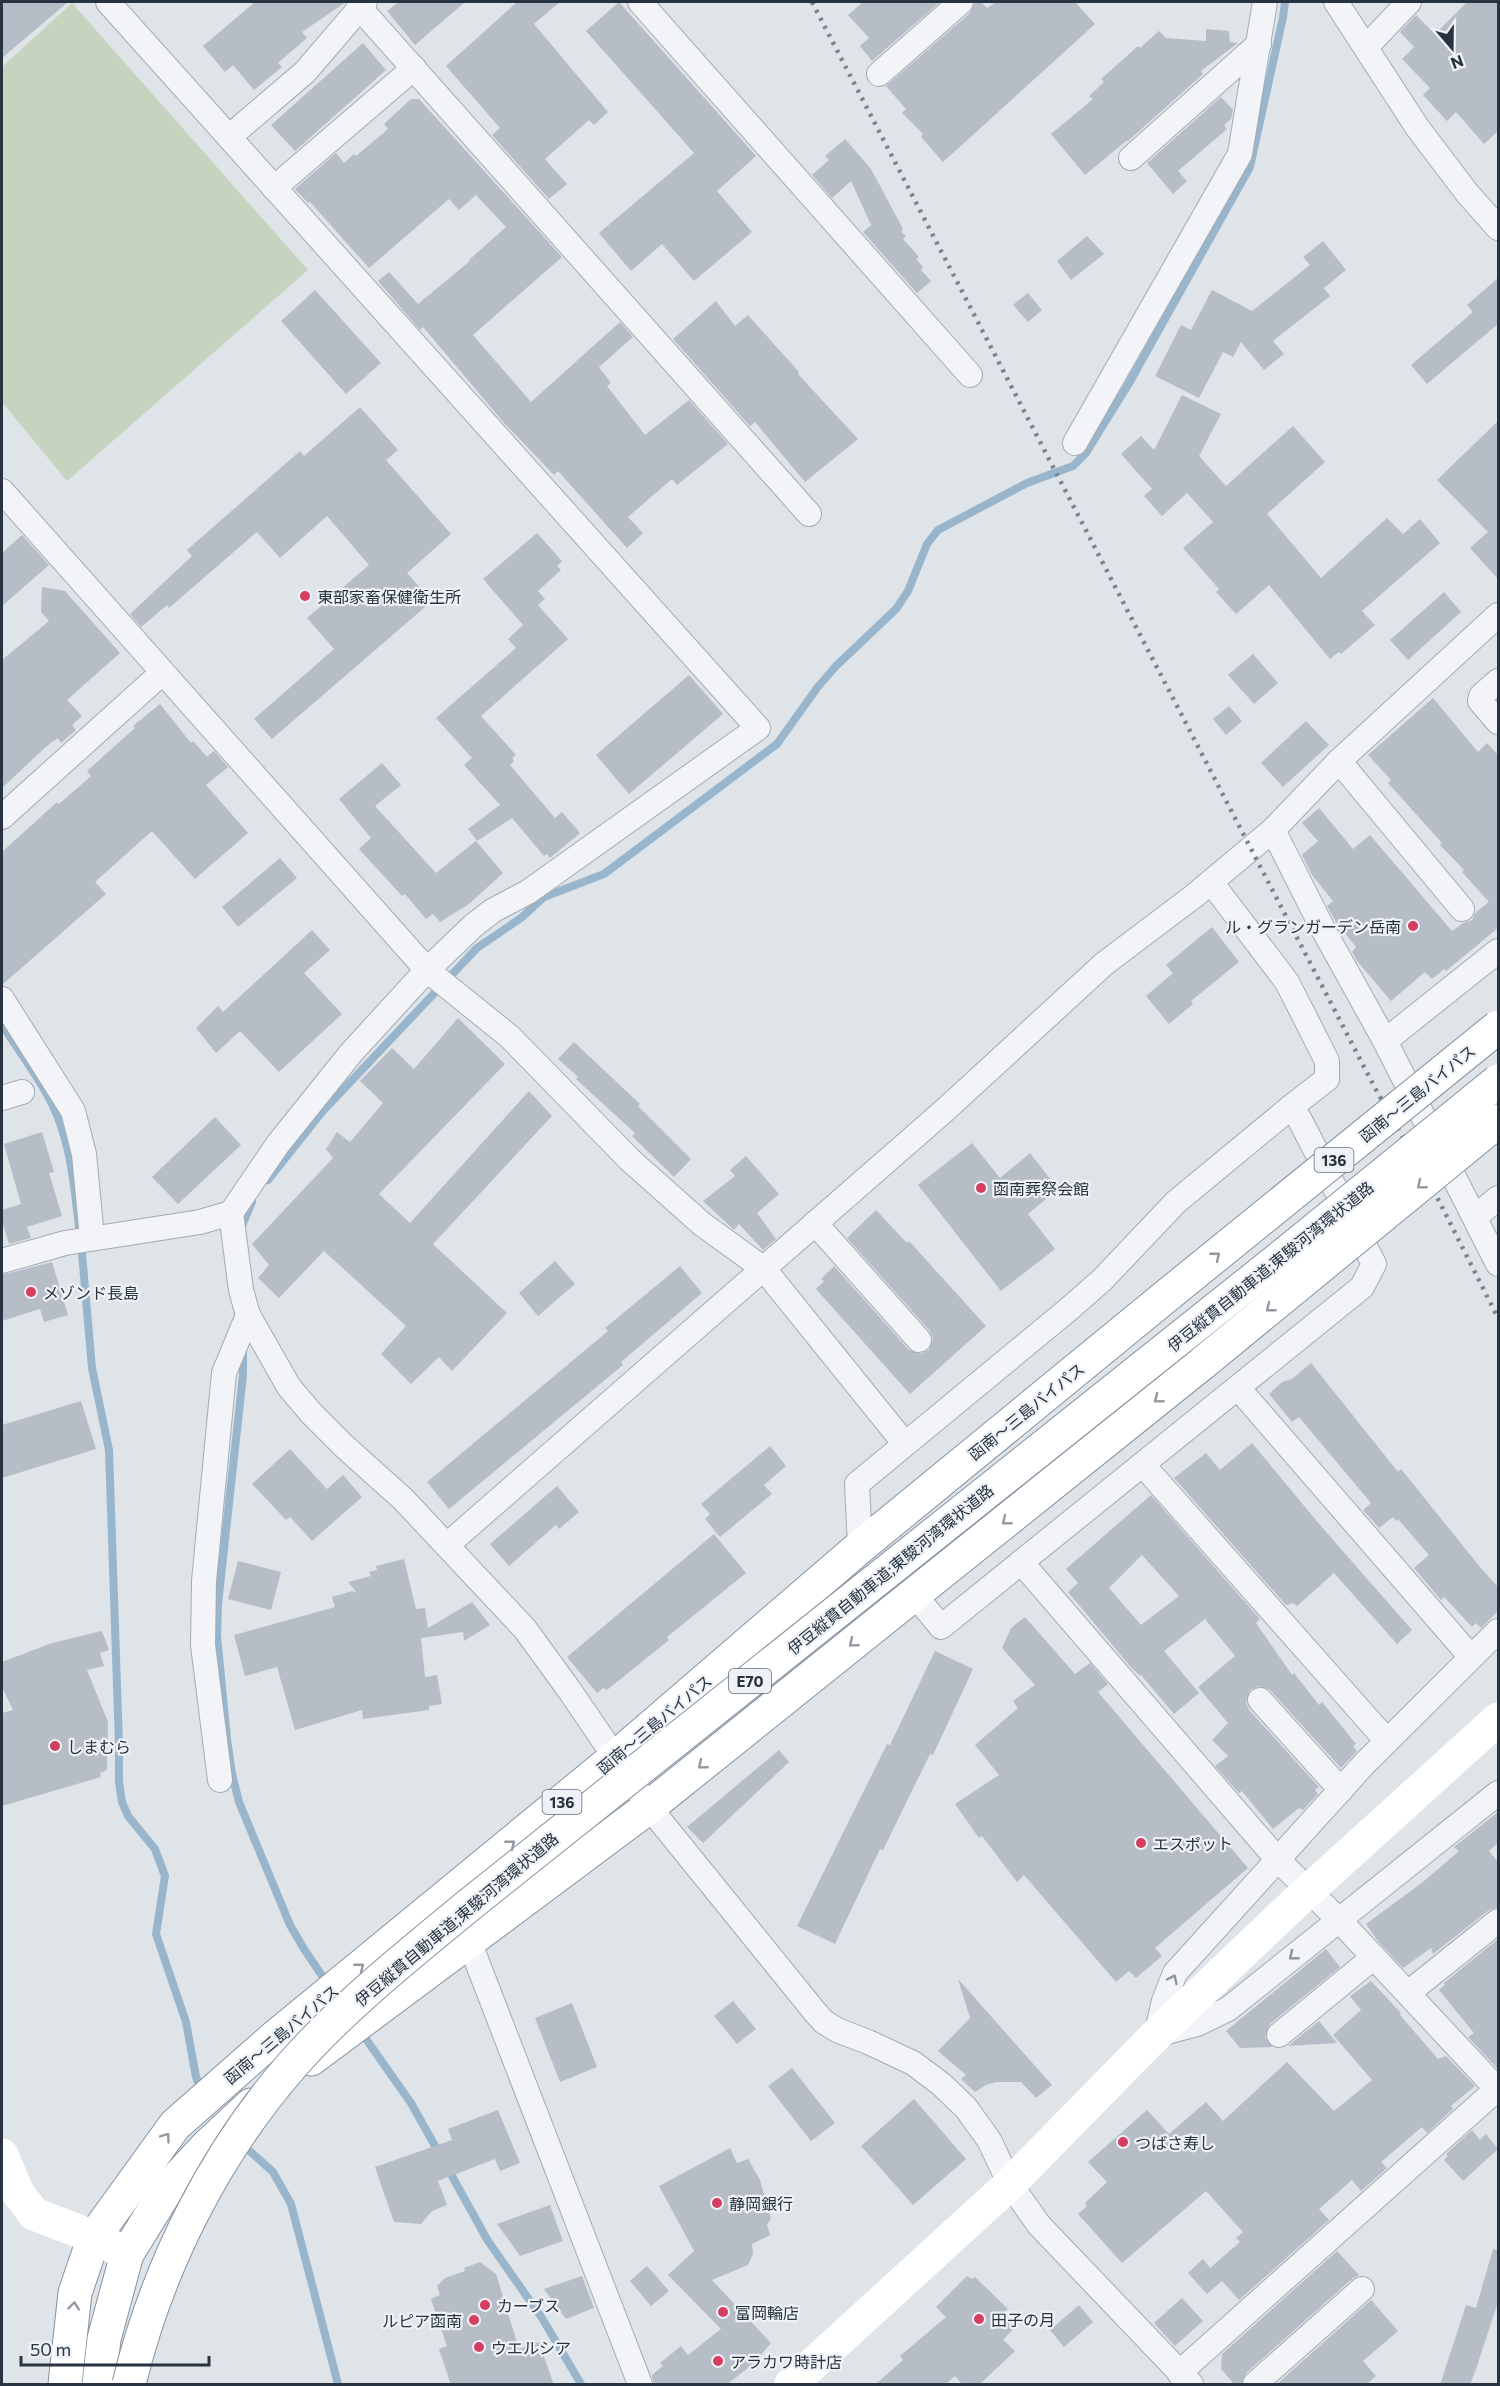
<svg xmlns="http://www.w3.org/2000/svg" width="1500" height="2386" font-family="Commissioner,'Noto Sans JP',sans-serif">
  <rect width="100%" height="100%" fill="#dfe4e9"/>
  <path fill="#c6d3bf" d="M72,3L308,270L67,481L2,402V67Z"/>
  <g fill="none" stroke-linecap="round" stroke-linejoin="round">
    <g stroke="#98b5cb" stroke-width="8">
      <path d="M2,1024C18,1051 40,1078 53,1106C71,1144 74,1186 79,1227"/>
      <path d="M268,1180L322,1112L477,948L521,918L544,897L604,874L777,744L817,688L836,666L896,609L908,591L927,544L938,530L1027,483L1073,466L1086,453L1128,385L1250,167L1283,17L1285,2"/>
      <path d="M241,1228L252,1202"/>
      <path d="M81,1242L92,1368L109,1450L119,1744V1782L122,1802L128,1816L155,1849L165,1876L156,1934L186,2022L196,2077L202,2092"/>
      <path d="M243,1352V1375L218,1604L217,1635L227,1739L232,1774L239,1802L290,1925L304,1949L327,1983"/>
      <path d="M361,2032L411,2103L439,2153"/>
      <path d="M242,2144L273,2172L291,2204L338,2384"/>
      <path d="M448,2169L488,2241L542,2318L581,2384"/>
    </g>
  </g>
  <g fill="#b6bdc6" fill-rule="evenodd">
    <path d="M2,2H68L2,58Z"/>
    <path d="M255,2H346L302,32L307,38L278,63L282,67L254,90L233,65L225,72L203,46Z"/>
    <path d="M399,2H465L415,45L387,11Z"/>
    <path d="M517,2H560L534,24L608,112L594,125L589,120L545,159L567,184L549,199L492,135L500,128L446,66Z"/>
    <path d="M619,2L756,156L717,191L752,232L694,281L662,244L631,271L599,233L694,153L586,31Z"/>
    <path d="M863,2H940L872,61L860,46L869,38L848,15Z"/>
    <path d="M975,2H981L987,8L996,2H1075L1095,24L943,162L921,137L923,134L902,113L906,109L886,86L970,13Z"/>
    <path d="M1467,2H1498V131L1484,144L1456,112L1447,121L1423,95L1430,88L1402,59L1414,47L1400,32L1416,15L1435,34Z"/>
    <path d="M1206,29L1229,31L1230,42L1238,43L1201,71L1203,74L1128,141H1126L1085,175L1051,134L1093,99L1089,96L1104,82L1101,79L1138,46L1140,48L1159,31L1166,38L1206,41Z"/>
    <path d="M363,43L386,70L295,151L271,125Z"/>
    <path d="M1221,97L1233,110L1231,119L1224,125L1227,129L1178,171L1187,181L1173,194L1147,163Z"/>
    <path d="M411,99H419L562,257L473,335L531,402L620,322L633,337L599,367L611,383L607,386L645,435L689,400L728,444L677,485L672,479L628,517L643,533L627,548L558,471L554,475L505,424L423,327L420,330L378,281L389,272L418,304L470,261L469,260L506,227L476,195L459,210L449,199L369,268L310,202L308,203L295,189L336,153L344,163L354,154L356,156L388,129L384,124Z"/>
    <path d="M845,139L871,169L903,229L901,232L906,236L903,239L919,257L916,259L923,267L921,270L931,281L917,293L863,232L871,225L851,181L832,198L812,175L829,160L825,156Z"/>
    <path d="M1087,236L1104,254L1071,280L1057,261Z"/>
    <path d="M1323,241L1346,270L1324,288L1330,296L1273,341L1284,354L1264,370L1241,342L1233,357L1223,352L1199,398L1155,376L1181,325L1191,330L1212,290L1252,311L1310,265L1303,257Z"/>
    <path d="M1498,278V324L1427,384L1411,365L1473,312L1467,305Z"/>
    <path d="M315,290L381,363L346,394L281,321Z"/>
    <path d="M1028,293L1042,310L1028,322L1013,305Z"/>
    <path d="M716,301L735,326L748,315L799,372L798,374L858,439L805,482L755,422L750,426L673,339Z"/>
    <path d="M1182,395L1221,414L1199,456L1226,486L1293,426L1325,462L1267,514L1321,578L1387,518L1403,534L1420,519L1440,543L1362,611L1375,625L1341,654L1339,652L1330,659L1269,585L1236,614L1216,592L1219,589L1183,548L1213,522L1187,493L1162,516L1144,496L1152,489L1121,454L1141,436L1154,450Z"/>
    <path d="M360,407L398,450L386,460L451,534L407,573L432,601L272,739L254,719L334,649L307,618L369,565L327,516L280,558L257,532L169,608L167,605L141,627L130,614L192,556L187,550L300,451L304,456Z"/>
    <path d="M1498,421V579L1470,548L1488,532L1437,480Z"/>
    <path d="M537,533L562,561L557,566L561,570L538,591L545,599L538,605L568,639L481,716L516,755L512,758L514,761L510,765L555,818L562,812L580,833L550,858L547,854L544,856L512,818L477,841L468,829L500,805L464,765L472,758L436,718L516,648L508,639L523,625L483,579Z"/>
    <path d="M22,535L49,565L2,606V553Z"/>
    <path d="M42,587L65,591L120,653L67,700L82,716L72,725L76,730L61,743L58,738L49,744L2,788V660L49,621L41,612Z"/>
    <path d="M1444,592L1461,612L1408,660L1390,640Z"/>
    <path d="M1253,654L1278,683L1254,704L1228,675Z"/>
    <path d="M689,675L723,714L629,794L596,755Z"/>
    <path d="M1433,698L1478,752L1487,743L1498,755V928L1446,971L1444,969L1432,979L1425,972L1391,1001L1357,961L1352,952L1356,947L1336,922L1327,906L1333,901L1312,875L1302,855L1318,841L1302,823L1319,808L1353,849L1370,835L1452,931L1463,923L1472,920L1476,912L1489,902L1462,872L1464,870L1440,845L1442,843L1388,783L1391,780L1368,755Z"/>
    <path d="M160,704L191,743L193,741L207,757L214,751L228,767L206,785L248,833L195,879L152,831L95,882L106,894L2,985V852L57,802L59,804L91,776L87,771L135,728L133,726Z"/>
    <path d="M1229,706L1242,721L1226,735L1213,719Z"/>
    <path d="M1306,721L1329,745L1283,787L1261,763Z"/>
    <path d="M382,763L401,785L375,806L436,873L476,841L503,873L469,904L440,922L433,914L426,919L405,894L402,896L359,849L371,838L339,799Z"/>
    <path d="M280,858L297,878L238,927L222,907Z"/>
    <path d="M1212,927L1239,962L1191,1001L1193,1004L1169,1024L1146,996L1173,973L1166,965Z"/>
    <path d="M312,930L330,950L304,973L342,1014L279,1072L240,1031L216,1053L196,1028L218,1006L223,1012Z"/>
    <path d="M458,1018L505,1064L379,1194L410,1223L529,1091L552,1116L433,1244L507,1313L452,1371L439,1357L411,1384L381,1354L406,1326L324,1251L279,1298L258,1278L269,1265L252,1244L333,1158L326,1149L337,1132L350,1142L383,1103L360,1081L392,1048L414,1069Z"/>
    <path d="M574,1042L640,1104L638,1106L691,1159L674,1177L632,1136L635,1133L576,1079L578,1077L558,1059Z"/>
    <path d="M215,1117L241,1145L178,1204L152,1177Z"/>
    <path d="M42,1132L54,1172L49,1173L62,1216L27,1227L31,1238L9,1244L2,1221V1210L21,1204L4,1144Z"/>
    <path d="M972,1143L1000,1178L1030,1153L1058,1189L1028,1214L1055,1249L1001,1291L918,1185Z"/>
    <path d="M746,1156L779,1194L757,1213L776,1239L763,1250L739,1224L734,1230L703,1201L735,1176L730,1170Z"/>
    <path d="M876,1210L907,1243L909,1241L986,1326L910,1394L816,1289L824,1281L821,1279L834,1266L909,1350L921,1354L929,1350L933,1338L930,1331L847,1238Z"/>
    <path d="M555,1261L575,1284L538,1316L519,1293Z"/>
    <path d="M52,1262L68,1315L44,1322L40,1309L2,1321V1275Z"/>
    <path d="M680,1266L702,1293L621,1362L623,1365L449,1509L427,1482L608,1331L605,1328Z"/>
    <path d="M1311,1363L1398,1472L1401,1469L1480,1567L1498,1587V1611L1481,1628L1476,1623L1472,1627L1444,1597L1441,1600L1414,1568L1429,1555L1398,1519L1396,1521L1393,1517L1379,1528L1363,1510L1371,1503L1299,1417L1292,1422L1269,1394L1282,1382L1292,1379Z"/>
    <path d="M81,1401L96,1449L2,1478V1425Z"/>
    <path d="M1252,1443L1320,1525L1412,1630L1397,1644L1334,1573L1297,1606L1293,1603L1286,1605L1174,1478L1206,1453L1220,1470Z"/>
    <path d="M770,1446L786,1466L764,1485L772,1494L720,1537L705,1519L710,1514L701,1504Z"/>
    <path d="M290,1449L327,1489L343,1475L362,1497L312,1541L290,1517L286,1520L252,1484Z"/>
    <path d="M557,1486L579,1512L559,1529L556,1525L509,1566L490,1544Z"/>
    <path d="M1151,1495L1260,1619L1256,1623L1292,1675L1294,1673L1319,1705L1322,1702L1356,1744L1353,1746L1357,1751L1341,1768L1270,1690L1258,1686L1250,1690L1246,1702L1249,1710L1319,1787L1315,1790L1318,1794L1303,1810L1299,1808L1273,1829L1242,1791L1239,1793L1215,1766L1228,1756L1212,1740L1228,1723L1198,1687L1235,1656L1205,1619L1164,1651L1199,1693L1174,1714L1141,1675L1140,1676L1130,1666L1068,1592L1078,1583L1066,1569ZM1142,1555L1179,1596L1141,1625L1109,1588Z"/>
    <path d="M714,1534L746,1573L667,1637L669,1640L607,1690L603,1688L597,1693L567,1657Z"/>
    <path d="M404,1559L416,1609L425,1608L428,1628L472,1602L490,1625L464,1641L463,1632L421,1638L425,1677L437,1675L442,1704L429,1706V1710L363,1719L362,1710L295,1730L277,1667L245,1676L234,1635L335,1607L332,1597L352,1591L357,1593L348,1582L371,1576L369,1572L377,1570L376,1566Z"/>
    <path d="M238,1561L281,1572L271,1610L228,1599Z"/>
    <path d="M1025,1617L1075,1674L1090,1663L1108,1684L1098,1692L1248,1868L1155,1948L1162,1956L1136,1978L1129,1971L1116,1982L1024,1875L1017,1882L982,1836L979,1838L955,1804L999,1775L975,1745L1018,1708L1013,1701L1035,1685L1002,1648L1011,1628Z"/>
    <path d="M102,1631L109,1650L100,1653L104,1666L87,1670L108,1722L107,1770L100,1773L101,1777L2,1806V1713L13,1710L2,1687V1662L52,1643Z"/>
    <path d="M935,1651L973,1669L933,1755L930,1754L883,1850L880,1849L835,1944L797,1926L887,1744L890,1745Z"/>
    <path d="M779,1750L789,1762L703,1843L687,1827Z"/>
    <path d="M1498,1812V1843L1489,1851L1498,1862V1907L1489,1910L1433,1954L1431,1948L1403,1968L1377,1940L1366,1924L1423,1882L1459,1851L1454,1847Z"/>
    <path d="M1498,1939V2066L1497,2068L1468,2037L1474,2033L1439,1990L1445,1985L1444,1983Z"/>
    <path d="M1326,1949L1340,1967L1270,2024L1265,2037L1272,2047L1240,2048L1226,2031Z"/>
    <path d="M958,1979L1052,2085L1036,2098L1021,2082H996L986,2085L975,2092L961,2079L966,2075L938,2051L970,2018Z"/>
    <path d="M1371,1981L1401,2013L1400,2015L1438,2059L1446,2056L1475,2086L1451,2106L1453,2109L1427,2133L1422,2127L1381,2162L1387,2168L1361,2191L1352,2180L1319,2209L1329,2220L1239,2300L1222,2281L1207,2294L1188,2273L1203,2259L1210,2268L1240,2242L1236,2238L1243,2232L1206,2191L1122,2263L1078,2214L1087,2206L1085,2203L1107,2182L1088,2162L1147,2110L1169,2134L1206,2102L1223,2121L1287,2062L1334,2111L1372,2080L1333,2035L1361,2010L1350,1996Z"/>
    <path d="M733,2001L756,2029L737,2044L714,2016Z"/>
    <path d="M572,2003L597,2067L560,2082L535,2018Z"/>
    <path d="M1319,2021L1337,2043L1288,2046Z"/>
    <path d="M792,2068L835,2123L811,2141L768,2086Z"/>
    <path d="M914,2099L966,2159L913,2205L861,2146Z"/>
    <path d="M498,2110L520,2163L500,2171L495,2159L438,2181L447,2205L432,2211L421,2224L394,2222L375,2167L452,2140L448,2129Z"/>
    <path d="M1472,2130L1480,2140L1486,2134L1498,2149L1463,2181L1444,2160L1448,2156L1446,2154Z"/>
    <path d="M730,2148L737,2163L748,2159L760,2180L771,2219L767,2224L770,2235L752,2244L753,2254L748,2265L712,2280L771,2343L753,2364L726,2385H654L652,2375L663,2366L660,2363L681,2346L688,2355L721,2329L668,2275L694,2251L659,2186Z"/>
    <path d="M550,2205L563,2241L520,2256L497,2224Z"/>
    <path d="M1493,2249L1498,2250V2302L1476,2369L1470,2385H1440L1466,2305L1476,2308Z"/>
    <path d="M1337,2251L1359,2275L1353,2278L1246,2373L1241,2385H1235L1221,2369L1222,2354Z"/>
    <path d="M480,2262L496,2274L519,2349L539,2342L554,2385H451L439,2349L447,2346L431,2299L440,2295L437,2286L445,2278L465,2271L464,2268Z"/>
    <path d="M647,2266L669,2291L651,2306L630,2281Z"/>
    <path d="M582,2276L594,2308L566,2319L544,2289Z"/>
    <path d="M967,2276L972,2279L975,2277L1008,2309L1004,2312L1016,2326L1003,2340L1015,2351L979,2385H963L955,2376L945,2385H875L903,2360L900,2356L946,2317L936,2307Z"/>
    <path d="M1182,2298L1203,2321L1175,2346L1154,2323Z"/>
    <path d="M1371,2300L1398,2331L1363,2361L1376,2376L1366,2385H1276Z"/>
    <path d="M1079,2305L1093,2322L1064,2347L1050,2330Z"/>
  </g>
  <g fill="none" stroke-linecap="round" stroke-linejoin="round">
    <g stroke="#a4abb3" stroke-width="26">
      <g id="street">
        <path d="M640,2L970,375"/>
        <path d="M1336,2L1417,127L1467,193L1498,228"/>
        <path d="M359,7L809,514"/>
        <path d="M1366,47L1409,2"/>
        <path d="M879,74L961,2"/>
        <path d="M229,137L305,72L365,2"/>
        <path d="M1131,158L1259,44"/>
        <path d="M274,188L414,68"/>
        <path d="M1075,443L1240,154L1265,2"/>
        <path d="M2,491L427,970L510,1037L630,1160L702,1224L764,1269L905,1444"/>
        <path d="M1498,681L1481,696L1480,701L1498,722"/>
        <path d="M1339,761L1462,909"/>
        <path d="M2,817L162,673"/>
        <path d="M1273,830L1324,931L1385,1041L1498,1264"/>
        <path d="M1211,882L1287,982L1327,1061V1079L1291,1107"/>
        <path d="M2,999L73,1111L84,1154L92,1238"/>
        <path d="M1385,1041L1498,951"/>
        <path d="M2,1098L22,1092"/>
        <path d="M231,1213L241,1290L248,1315L289,1387L311,1413L345,1447L403,1499L525,1629L570,1691L649,1807L815,2012L824,2022L837,2030L868,2042L913,2063L941,2084L966,2108L989,2140L1010,2184L1039,2225L1191,2384"/>
        <path d="M1475,1217L1498,1198"/>
        <path d="M815,1223L919,1340"/>
        <path d="M2,1261L65,1243L200,1222L231,1213L278,1144L351,1053L427,970L473,926L492,911L528,892L758,728L108,2"/>
        <path d="M1239,1389L1471,1657"/>
        <path d="M1143,1465L1387,1741"/>
        <path d="M447,1545L945,1110L1104,964L1194,896L1273,830L1339,761L1498,615"/>
        <path d="M860,1547L857,1484L1069,1309L1102,1280L1176,1202L1291,1107L1300,1120L1374,1264L1362,1287L941,1627L914,1594"/>
        <path d="M1021,1562L1278,1860L1339,1920L1498,2090"/>
        <path d="M1498,1631L1365,1763L1175,1973L1164,2001L1156,2035L1197,2024L1228,2009L1498,1793"/>
        <path d="M1260,1700L1341,1790"/>
        <path d="M220,1780L203,1645L204,1581L224,1373L248,1315"/>
        <path d="M469,1941L640,2384"/>
        <path d="M1408,1993L1498,1921"/>
        <path d="M1279,2035L1374,1957"/>
        <path d="M1179,2373L1497,2089"/>
        <path d="M1255,2384L1362,2289"/>
      </g>
    </g>
    <g stroke="#8592a0" stroke-width="35">
      <g id="highway">
        <path d="M311,2059L649,1807L1204,1362"/>
        <path d="M65,2384L75,2293L94,2237L175,2125L275,2037L616,1757L860,1547L1170,1293"/>
        <path d="M99,2384L104,2339L127,2254L167,2189L208,2145L251,2105"/>
      </g>
    </g>
    <use href="#street" stroke="#f2f4f7" stroke-width="24"/>
    <g stroke="#fff" stroke-width="33">
      <path d="M2,2155L18,2193L34,2214L94,2237L127,2254"/>
      <path d="M791,2384L1010,2184L1156,2035"/>
    </g>
    <use href="#highway" stroke="#fff" stroke-width="33"/>
    <path stroke="#778493" stroke-width="4.5" stroke-dasharray="3 6" stroke-linecap="butt" d="M812,2L1375,1088L1439,1201L1498,1318"/>
    <g stroke="#8592a0" stroke-width="35" stroke-linecap="butt">
      <g id="highway-bridge">
        <path d="M1170,1293L1498,1027"/>
        <path d="M1204,1362L1498,1121"/>
        <path d="M129,2384C157,2268 214,2154 293,2064C345,2005 409,1955 469,1905L1285,1254L1498,1081"/>
      </g>
    </g>
    <path stroke="#fff" stroke-width="33" d="M1156,2035L1295,1903L1498,1719"/>
    <use href="#highway-bridge" stroke="#fff" stroke-width="33"/>
  </g>
  <defs><path id="oneway-chevron" d="M-2-3.5L2.5 0L-2 3.5" fill="none" stroke-width="1.6" stroke-linecap="round" stroke-linejoin="round" transform="scale(1.5)"/></defs>
  <g stroke="#9399a0">
    <use href="#oneway-chevron" transform="translate(1421 1185) rotate(141)"/>
    <use href="#oneway-chevron" transform="translate(1216 1256) rotate(-39)"/>
    <use href="#oneway-chevron" transform="translate(1270 1308) rotate(141)"/>
    <use href="#oneway-chevron" transform="translate(1158 1399) rotate(141)"/>
    <use href="#oneway-chevron" transform="translate(1006 1521) rotate(141)"/>
    <use href="#oneway-chevron" transform="translate(853 1643) rotate(141)"/>
    <use href="#oneway-chevron" transform="translate(702 1765) rotate(141)"/>
    <use href="#oneway-chevron" transform="translate(511 1844) rotate(-39)"/>
    <use href="#oneway-chevron" transform="translate(360 1967) rotate(-39)"/>
    <use href="#oneway-chevron" transform="translate(166 2137) rotate(-54)"/>
    <use href="#oneway-chevron" transform="translate(74 2306) rotate(-84)"/>
  </g>
  <g stroke="#8c949c">
    <use href="#oneway-chevron" transform="translate(1293 1956) rotate(141)"/>
    <use href="#oneway-chevron" transform="translate(1173 1979) rotate(-65)"/>
  </g>
  <g fill="#d53d61" stroke="#eef2f6" stroke-width="2">
    <circle cx="305" cy="596" r="6"/>
    <circle cx="1413" cy="926" r="6"/>
    <circle cx="981" cy="1188" r="6"/>
    <circle cx="31" cy="1292" r="6"/>
    <circle cx="55" cy="1746" r="6"/>
    <circle cx="1141" cy="1843" r="6"/>
    <circle cx="1123" cy="2142" r="6"/>
    <circle cx="717" cy="2203" r="6"/>
    <circle cx="485" cy="2305" r="6"/>
    <circle cx="723" cy="2312" r="6"/>
    <circle cx="979" cy="2319" r="6"/>
    <circle cx="474" cy="2320" r="6"/>
    <circle cx="479" cy="2347" r="6"/>
    <circle cx="718" cy="2361" r="6"/>
  </g>
  <g text-anchor="middle" dominant-baseline="central" stroke-width="4.5" stroke-linejoin="round" paint-order="stroke">
    <g fill="#eef2f6" stroke="#636c77" stroke-width="1.5">
      <rect x="1314.5" y="1148" width="39" height="24" rx="4.5"/>
      <rect x="729" y="1669" width="42" height="24" rx="4.5"/>
      <rect x="542.5" y="1790" width="39" height="24" rx="4.5"/>
    </g>
    <g font-size="15" font-weight="bold" fill="#273341">
      <text x="1334" y="1160">136</text>
      <text x="750" y="1681">E70</text>
      <text x="562" y="1802">136</text>
    </g>
    <g font-size="16" fill="#273341" stroke="#eef2f6" text-anchor="start">
      <text x="317" y="596">東部家畜保健衛生所</text>
      <text x="1401" y="926" text-anchor="end">ル・グランガーデン岳南</text>
      <text x="993" y="1188">函南葬祭会館</text>
      <text x="43" y="1292">メゾンド長島</text>
      <text x="67" y="1746">しまむら</text>
      <text x="1153" y="1843">エスポット</text>
      <text x="1135" y="2142">つばさ寿し</text>
      <text x="729" y="2203">静岡銀行</text>
      <text x="497" y="2305">カーブス</text>
      <text x="735" y="2312">富岡輪店</text>
      <text x="991" y="2319">田子の月</text>
      <text x="462" y="2320" text-anchor="end">ルピア函南</text>
      <text x="491" y="2347">ウエルシア</text>
      <text x="730" y="2361">アラカワ時計店</text>
    </g>
    <g font-size="16" fill="#273341" stroke="#eef2f6">
      <text transform="translate(1417 1093) rotate(-39)">函南～三島バイパス</text>
      <text transform="translate(1270 1266) rotate(-39)">伊豆縦貫自動車道;東駿河湾環状道路</text>
      <text transform="translate(1026 1411) rotate(-39)">函南～三島バイパス</text>
      <text transform="translate(890 1569) rotate(-39)">伊豆縦貫自動車道;東駿河湾環状道路</text>
      <text transform="translate(654 1724) rotate(-40)">函南～三島バイパス</text>
      <text transform="translate(456 1919) rotate(-40)">伊豆縦貫自動車道;東駿河湾環状道路</text>
      <text transform="translate(281 2034) rotate(-40)">函南～三島バイパス</text>
    </g>
  </g>
  <rect width="1500" height="2386" fill="none" stroke="#273341" stroke-width="6"/>
  <g transform="translate(1452 48) rotate(160)" stroke="#eef2f6" stroke-width="4.5" paint-order="stroke">
  <path d="M0-4.5L10 22L0 15L-10 22Z" fill="#273341"/>
  <text y="-9" font-size="16" font-weight="bold" text-anchor="middle" fill="#273341">N</text>
  </g>
  <path d="M21 2356v9h188v-9" fill="none" stroke="#273341" stroke-width="3"/>
  <text x="30" y="2356" font-size="18" fill="#273341" stroke="#eef2f6" stroke-width="4.5" paint-order="stroke">50 m</text>
</svg>
